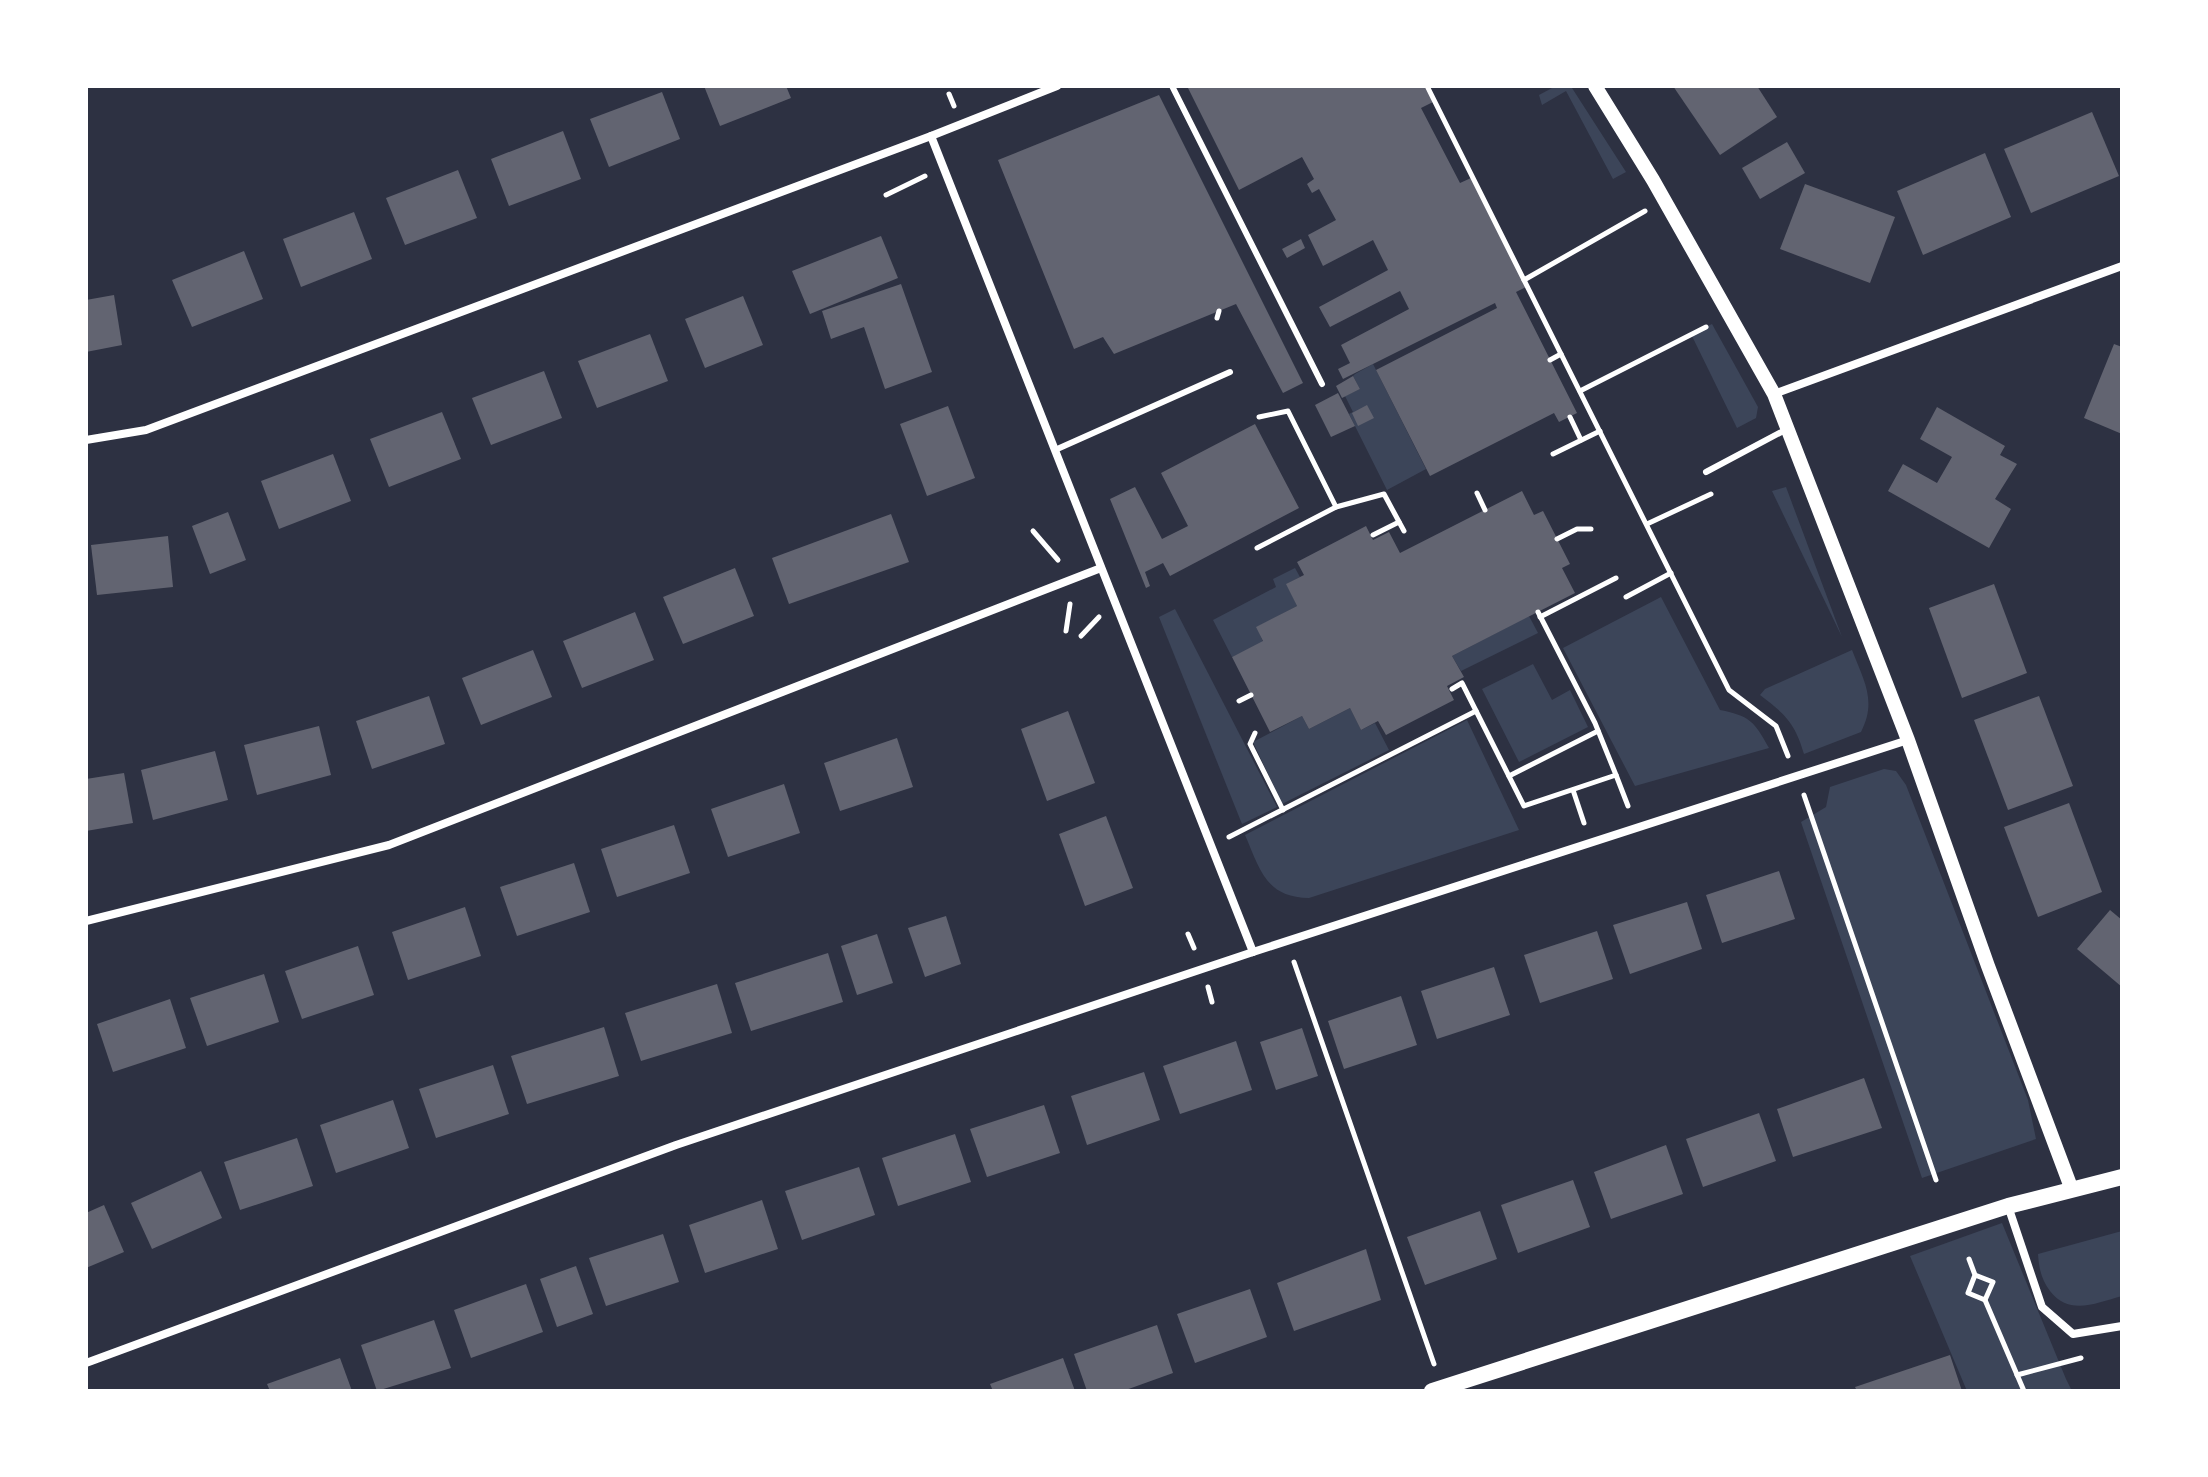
<svg xmlns="http://www.w3.org/2000/svg" width="2208" height="1477" font-family="'Source Sans 3',sans-serif">
  <rect width="100%" height="100%" fill="#2d3142"/>
  <g fill="#3c4559">
    <path d="M1567,86L1572,88L1626,172L1613,179L1566,91L1542,105L1539,95L1554,87Z"/>
    <path d="M1712,324L1758,407L1756,418L1737,428L1691,334Z"/>
    <path d="M1373,364L1426,469L1387,490L1349,414L1353,412L1345,396L1360,389L1353,376L1355,374Z"/>
    <path d="M1786,487L1842,637L1772,491Z"/>
    <path d="M1295,568L1300,577L1287,584L1297,606L1257,627L1263,642L1232,657L1213,620L1276,587L1273,579Z"/>
    <path d="M1661,597L1720,710C1750,716 1754,721 1769,748L1635,786L1563,648Z"/>
    <path d="M1175,609L1277,807L1242,824L1159,617Z"/>
    <path d="M1529,616L1538,633L1461,671L1452,656Z"/>
    <path d="M1852,650C1864,681 1877,701 1861,732L1804,754C1795,723 1785,714 1760,695L1765,689Z"/>
    <path d="M1533,664L1552,700L1570,690L1588,727L1519,762L1482,689Z"/>
    <path d="M1350,708L1361,730L1375,723L1389,750L1282,804L1253,742L1302,716L1309,729Z"/>
    <path d="M1467,720L1519,830L1309,898C1265,897 1260,869 1245,835Z"/>
    <path d="M1884,769L1896,771L1906,785L2028,1100L2036,1139L1922,1178L1801,822L1826,807L1830,787Z"/>
    <path d="M2002,1223L2066,1379L2072,1391H1967L1910,1256Z"/>
    <path d="M2122,1231V1296C2096,1303 2069,1316 2050,1291C2041,1279 2039,1268 2038,1254Z"/>
  </g>
  <g fill="#626471">
    <path d="M704,86H786L791,98L720,126Z"/>
    <path d="M1187,86H1424L1433,102L1421,108L1460,183L1471,178L1526,287L1516,292L1577,413L1559,422L1554,413L1430,476L1376,370L1497,308L1495,303L1343,379L1338,369L1350,363L1341,345L1409,309L1400,291L1330,327L1319,307L1388,270L1373,240L1323,266L1308,235L1336,220L1319,189L1312,193L1307,184L1314,179L1302,157L1239,190Z"/>
    <path d="M1673,86H1757L1777,117L1720,155Z"/>
    <path d="M662,92L680,139L609,167L590,119Z"/>
    <path d="M1159,95L1303,383L1283,393L1236,304L1114,354L1103,337L1074,349L998,160Z"/>
    <path d="M2092,112L2119,176L2031,213L2004,149Z"/>
    <path d="M563,131L581,179L509,206L491,159Z"/>
    <path d="M1787,142L1805,173L1760,199L1742,168Z"/>
    <path d="M1985,153L2011,217L1923,255L1897,191Z"/>
    <path d="M458,170L477,218L405,245L386,198Z"/>
    <path d="M1805,184L1895,217L1870,283L1780,249Z"/>
    <path d="M354,212L372,259L301,287L283,239Z"/>
    <path d="M881,236L898,278L810,314L792,271Z"/>
    <path d="M1301,239L1305,248L1287,258L1282,249Z"/>
    <path d="M244,251L263,299L192,327L172,280Z"/>
    <path d="M901,284L932,372L885,389L864,327L831,339L822,311Z"/>
    <path d="M114,295L122,345L86,352V300Z"/>
    <path d="M743,296L763,345L705,368L685,319Z"/>
    <path d="M650,334L668,381L597,408L578,361Z"/>
    <path d="M2114,344L2122,347V434L2084,418Z"/>
    <path d="M544,371L562,418L491,445L472,398Z"/>
    <path d="M1353,376L1360,389L1342,398L1336,386Z"/>
    <path d="M1338,393L1355,426L1331,437L1315,405Z"/>
    <path d="M1367,405L1374,418L1358,426L1352,413Z"/>
    <path d="M948,406L975,478L927,496L900,424Z"/>
    <path d="M1937,407L2005,446L2000,455L2017,464L1995,499L2011,509L1989,548L1888,491L1903,464L1937,483L1952,457L1920,439Z"/>
    <path d="M442,412L461,459L389,487L370,439Z"/>
    <path d="M1255,424L1299,508L1170,576L1163,563L1145,572L1150,586L1146,588L1110,499L1135,487L1162,539L1188,526L1161,473Z"/>
    <path d="M333,454L351,501L279,529L261,481Z"/>
    <path d="M1522,491L1534,515L1543,511L1570,564L1562,568L1575,593L1452,656L1464,677L1447,686L1454,700L1386,735L1378,721L1361,730L1350,708L1309,729L1302,716L1270,732L1232,657L1263,641L1256,627L1297,606L1286,584L1304,575L1297,562L1366,526L1373,540L1389,532L1400,553Z"/>
    <path d="M228,512L246,560L210,574L192,526Z"/>
    <path d="M891,514L909,562L789,604L772,558Z"/>
    <path d="M168,536L173,587L97,595L91,545Z"/>
    <path d="M735,568L754,616L683,644L663,597Z"/>
    <path d="M1994,584L2027,673L1962,698L1929,608Z"/>
    <path d="M635,612L654,660L582,688L563,641Z"/>
    <path d="M533,650L552,697L481,725L462,678Z"/>
    <path d="M429,696L445,744L372,769L356,721Z"/>
    <path d="M2039,696L2073,786L2008,810L1974,720Z"/>
    <path d="M1068,711L1095,783L1047,801L1021,729Z"/>
    <path d="M319,726L331,775L257,795L244,745Z"/>
    <path d="M897,738L913,787L840,811L824,763Z"/>
    <path d="M215,751L228,800L153,820L141,770Z"/>
    <path d="M124,773L133,823L86,831V779Z"/>
    <path d="M784,784L800,833L728,857L711,809Z"/>
    <path d="M2069,803L2102,892L2038,917L2004,827Z"/>
    <path d="M1106,816L1133,888L1085,906L1059,834Z"/>
    <path d="M674,825L690,873L617,897L601,849Z"/>
    <path d="M574,863L590,912L517,936L500,887Z"/>
    <path d="M1779,871L1795,919L1722,943L1706,895Z"/>
    <path d="M1687,902L1702,949L1630,974L1613,925Z"/>
    <path d="M465,907L481,956L408,980L392,932Z"/>
    <path d="M2110,910L2122,920V987L2077,949Z"/>
    <path d="M946,916L961,964L925,977L908,928Z"/>
    <path d="M1597,931L1613,979L1540,1003L1524,955Z"/>
    <path d="M877,934L893,983L857,995L841,946Z"/>
    <path d="M358,946L374,995L302,1019L285,971Z"/>
    <path d="M828,953L843,1002L751,1031L735,983Z"/>
    <path d="M1494,967L1510,1015L1437,1039L1421,991Z"/>
    <path d="M264,974L279,1022L207,1046L190,998Z"/>
    <path d="M717,984L732,1033L641,1061L625,1013Z"/>
    <path d="M1401,996L1417,1045L1344,1069L1328,1021Z"/>
    <path d="M170,999L186,1048L113,1072L97,1024Z"/>
    <path d="M604,1027L619,1076L527,1104L511,1056Z"/>
    <path d="M1302,1028L1318,1076L1276,1090L1260,1042Z"/>
    <path d="M1236,1041L1252,1090L1180,1114L1163,1066Z"/>
    <path d="M493,1065L509,1114L436,1138L419,1089Z"/>
    <path d="M1144,1072L1160,1120L1087,1145L1071,1096Z"/>
    <path d="M1864,1078L1882,1128L1793,1157L1777,1109Z"/>
    <path d="M393,1100L409,1148L336,1173L320,1125Z"/>
    <path d="M1044,1105L1060,1153L987,1177L970,1129Z"/>
    <path d="M1759,1113L1776,1161L1703,1187L1686,1139Z"/>
    <path d="M955,1134L971,1182L898,1206L882,1158Z"/>
    <path d="M297,1138L313,1186L240,1210L224,1162Z"/>
    <path d="M1666,1145L1683,1194L1611,1219L1594,1172Z"/>
    <path d="M859,1167L875,1215L802,1240L785,1191Z"/>
    <path d="M201,1171L222,1218L152,1249L131,1203Z"/>
    <path d="M1573,1180L1590,1227L1518,1253L1501,1205Z"/>
    <path d="M762,1200L778,1249L705,1273L689,1225Z"/>
    <path d="M104,1205L124,1252L86,1268V1213Z"/>
    <path d="M1480,1211L1497,1259L1425,1285L1407,1237Z"/>
    <path d="M663,1234L679,1282L606,1306L589,1258Z"/>
    <path d="M1366,1249L1381,1300L1294,1331L1277,1283Z"/>
    <path d="M576,1266L593,1314L557,1327L540,1279Z"/>
    <path d="M526,1284L543,1332L471,1358L454,1310Z"/>
    <path d="M1250,1289L1267,1337L1195,1363L1177,1314Z"/>
    <path d="M434,1320L451,1368L377,1391L361,1345Z"/>
    <path d="M1157,1325L1173,1373L1123,1391H1087L1074,1354Z"/>
    <path d="M1950,1355L1962,1391H1857L1855,1387Z"/>
    <path d="M340,1358L352,1391H270L267,1384Z"/>
    <path d="M1063,1358L1075,1391H993L990,1384Z"/>
  </g>
  <g fill="none" stroke-linecap="round" stroke-linejoin="round">
    <g stroke="#fff" stroke-width="5">
      <path d="M1427,86L1729,690L1776,726L1788,756"/>
      <path d="M949,94L954,106"/>
      <path d="M886,195L925,176"/>
      <path d="M1524,280L1645,211"/>
      <path d="M1217,318L1219,311"/>
      <path d="M1550,360L1561,354"/>
      <path d="M1580,391L1706,327"/>
      <path d="M1259,417L1288,411L1336,507"/>
      <path d="M1570,417L1581,440"/>
      <path d="M1553,454L1600,431"/>
      <path d="M1477,493L1485,510"/>
      <path d="M1647,524L1711,494"/>
      <path d="M1033,531L1058,560"/>
      <path d="M1373,535L1399,522"/>
      <path d="M1557,539L1577,529H1591"/>
      <path d="M1257,548L1336,507L1384,494L1404,531"/>
      <path d="M1626,597L1671,573"/>
      <path d="M1540,617L1616,578"/>
      <path d="M1066,631L1070,604"/>
      <path d="M1081,636L1099,617"/>
      <path d="M1452,689L1462,683L1524,806L1616,775L1595,723L1538,612"/>
      <path d="M1239,701L1251,695"/>
      <path d="M1255,733L1250,744L1283,810"/>
      <path d="M1616,775L1628,806"/>
      <path d="M1509,776L1598,731"/>
      <path d="M1573,790L1584,823"/>
      <path d="M1804,795L1936,1180"/>
      <path d="M1229,837L1476,711"/>
      <path d="M1188,934L1194,948"/>
      <path d="M1294,962L1434,1364"/>
      <path d="M1208,987L1212,1002"/>
      <path d="M1969,1259L1975,1275L1993,1282L1985,1300L1968,1293L1975,1275"/>
      <path d="M1985,1300L2024,1391"/>
      <path d="M2017,1375L2081,1358"/>
    </g>
    <g stroke="#fff" stroke-width="6">
      <path d="M1172,86L1322,384"/>
      <path d="M1055,450L1230,372"/>
      <path d="M1706,472L1787,429"/>
    </g>
    <g stroke="#fff" stroke-width="8">
      <path d="M931,136L1253,952"/>
      <path d="M1774,394L2122,266"/>
      <path d="M86,440L146,430L931,136L1057,86"/>
      <path d="M86,921L389,845L1101,568"/>
      <path d="M2008,1206L2042,1307L2073,1334L2122,1326"/>
      <path d="M86,1363L676,1145L1253,952L1908,740"/>
    </g>
    <path stroke="#fff" stroke-width="14" d="M1595,86L1653,180L1774,394L1908,740L1988,966L2072,1190"/>
    <path stroke="#fff" stroke-width="16" d="M1432,1391L2008,1206L2122,1177"/>
  </g>
  <rect width="2208" height="1477" fill="none" stroke="#ffffff" stroke-width="176"/>
</svg>
